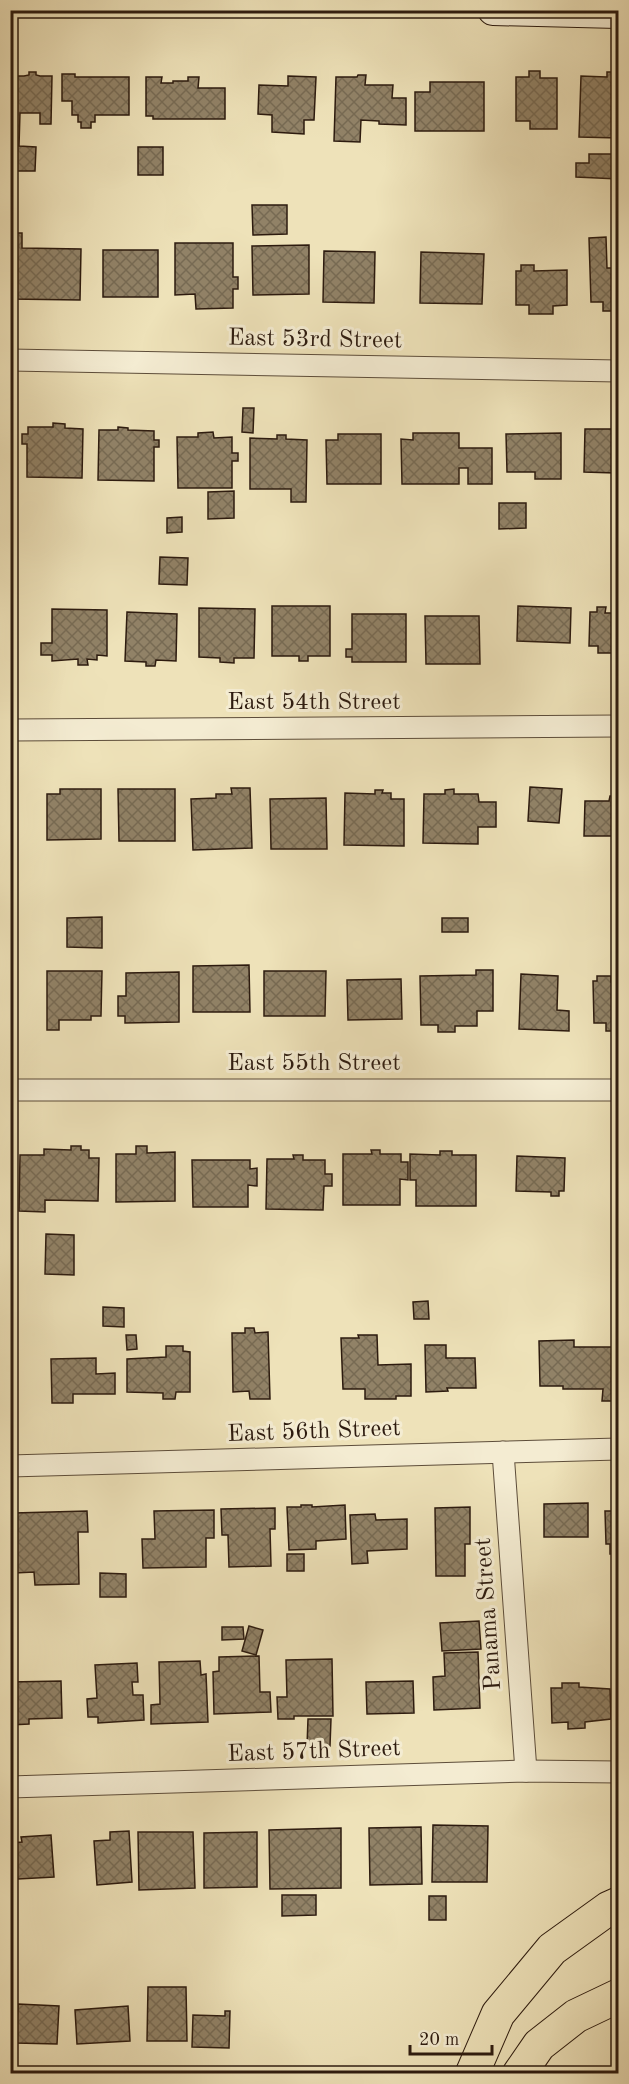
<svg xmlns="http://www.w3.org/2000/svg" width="629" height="2084" font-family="'Old Standard TT',serif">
  <defs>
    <pattern id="building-cross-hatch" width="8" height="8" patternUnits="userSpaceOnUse" patternTransform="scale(1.5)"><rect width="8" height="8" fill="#918267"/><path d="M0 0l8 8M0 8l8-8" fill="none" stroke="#776a53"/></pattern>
  </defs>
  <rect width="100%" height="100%" fill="#eee2b9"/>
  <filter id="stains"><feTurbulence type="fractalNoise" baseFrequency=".00333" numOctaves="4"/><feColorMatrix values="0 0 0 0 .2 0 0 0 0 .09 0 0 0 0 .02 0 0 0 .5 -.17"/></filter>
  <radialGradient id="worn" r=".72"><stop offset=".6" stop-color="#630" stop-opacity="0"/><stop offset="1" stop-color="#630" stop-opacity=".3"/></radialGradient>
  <g fill="url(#building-cross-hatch)" stroke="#2d1b0f" stroke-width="1.5">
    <path d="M529,71H540V78H557V129H530V121H516V77H529Z"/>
    <path d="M29,72H36V75L40,76H52L51,124H40V113H20L19,146L36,147L35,171H10V76H24L29,75Z"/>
    <path d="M607,72H618V138L579,137L581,76L607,77Z"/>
    <path d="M62,74H75V77H129V115H95V122H91V128H81V122H78V115H72V101H62Z"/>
    <path d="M358,75H366L365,85H393L392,98H406V125L379,124V121L361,120L360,142L334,141L336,77H357Z"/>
    <path d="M288,76L316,77L314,120H304V134L272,132V115L258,114L259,85L288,86Z"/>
    <path d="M146,77H162L161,83H173V81H188V77H199L198,88H225V119H153V116H146Z"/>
    <path d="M430,82H484V131H415V92H430Z"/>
    <rect x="138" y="147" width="25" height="28"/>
    <path d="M589,154H618V179L576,177V163H589Z"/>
    <path d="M252,205H287V234L253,235Z"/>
    <path d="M10,233H22V248L81,249L80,300L10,299Z"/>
    <path d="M606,237L607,268H618V311H603V302H591L589,238Z"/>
    <path d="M175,243H233V277H238V289H233V308L196,309L195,294L175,295Z"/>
    <path d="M309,245V294L253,295L252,246Z"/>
    <rect x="103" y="250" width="55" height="47"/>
    <path d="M324,251L375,252L374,303L323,302Z"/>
    <path d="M421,252L484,254L482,304L420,303Z"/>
    <path d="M521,265H534V271L567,270V305L553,306V314H529V305H516V271H521Z"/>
    <path d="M243,408H254L253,433L242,432Z"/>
    <path d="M53,423L65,424V428L83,429L82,478L27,477V444H22V434H28V427H53Z"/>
    <path d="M118,427L128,428V430L154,431V440H159V447H154V481L98,480L99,430H118Z"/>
    <path d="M585,429H618V488H615V473L584,472Z"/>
    <path d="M213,432L214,438L232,437V453H238V461H232V488H178L177,437H198V433Z"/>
    <path d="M413,433H459V448H492V484H468V468H459V484H402L401,439L413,440Z"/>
    <path d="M561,433V479H535V472H507L506,434Z"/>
    <path d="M338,434H381V484H327L326,440H338Z"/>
    <path d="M277,435H286V439L307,440L306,502H291V489H250V438L277,439Z"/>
    <path d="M234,491V518L208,519V492Z"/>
    <path d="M499,503H526V528L499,529Z"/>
    <path d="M182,517V532L167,533V518Z"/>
    <path d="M160,557L188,558L187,585L159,584Z"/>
    <path d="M272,606H330V656H308V661H299V656H272Z"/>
    <path d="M518,606L571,608L570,643L517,641Z"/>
    <path d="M597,607H606L605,613H618V653H598V646H589L590,612H597Z"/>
    <path d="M199,608L255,609L254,658H234V663L220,662V658L199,657Z"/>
    <path d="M52,609L107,610V656L97,655V660L87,659L88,665H78V659L52,661V655H41V643H52Z"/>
    <path d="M127,612L177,614L176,661L156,660L155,666H146V662L125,661Z"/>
    <path d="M352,614H406V662H352V657H346V649H352Z"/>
    <path d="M425,616H479L480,664H426Z"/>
    <path d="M530,787L562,789L559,823L528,821Z"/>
    <path d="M231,788H250L252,848L193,850L191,799L216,798V794H232Z"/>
    <path d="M60,789H101V839L47,840V794H60Z"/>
    <path d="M118,789H175V841H119Z"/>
    <path d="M454,789V794H478L479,802H496V827H478V844L423,843L424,794H445V790Z"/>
    <path d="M375,790H383L382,793H391V799H404V846L344,845L345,793L375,794Z"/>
    <path d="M610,796H618V836H584L585,801H609Z"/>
    <path d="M326,798L327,849H271L270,799Z"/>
    <path d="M102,917V948L67,947V918Z"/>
    <rect x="442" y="918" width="26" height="14"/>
    <path d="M249,965L250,1012H193V966Z"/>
    <path d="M476,970H493V1011H477V1026H455V1032H438V1025H421L420,976L476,975Z"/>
    <path d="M47,971H102L101,1016H91V1020H59V1030H47Z"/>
    <path d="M264,971H326L325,1016H264Z"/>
    <path d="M179,972V1022L125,1023V1016H118V996H126V973Z"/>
    <path d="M521,974L558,976L557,1010L569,1011V1031L519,1029Z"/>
    <path d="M597,976H611V982H618V1031H606V1023H594L593,981H597Z"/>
    <path d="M401,979L402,1019L348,1020L347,980Z"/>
    <path d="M71,1146H81V1150H89V1158H99L98,1201L45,1200V1212L19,1211L20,1155H44V1149L71,1150Z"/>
    <path d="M136,1146H147V1153L175,1152V1201L116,1202V1154H136Z"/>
    <path d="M371,1150H380V1154H401V1162H408V1180L400,1179V1205H343V1154H372Z"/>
    <path d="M440,1151H452V1155H476V1206H416V1180H410V1154L440,1155Z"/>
    <path d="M293,1155H303V1160H325V1174H332V1186H324L323,1210L266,1209L267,1159H294Z"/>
    <path d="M517,1156L565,1158L564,1191H559V1196H551V1192L516,1191Z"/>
    <path d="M192,1160H250V1169L257,1168V1186L248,1185V1207H193Z"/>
    <path d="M46,1234L74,1235V1275L45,1274Z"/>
    <path d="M428,1301L429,1319H414L413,1302Z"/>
    <path d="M103,1307L124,1308V1327L103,1326Z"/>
    <path d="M245,1328H254L255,1333L268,1332L270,1399H250L249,1391L233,1392L232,1333H245Z"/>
    <path d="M126,1335H136L137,1349L127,1350Z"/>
    <path d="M358,1335H377L378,1365L411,1364V1396H396V1399H365V1389H343L341,1338H359Z"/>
    <path d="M574,1340V1347H618V1401H602L603,1389H563V1386H540L539,1341Z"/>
    <path d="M425,1345H446V1358H475L476,1388H447L448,1391L426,1392Z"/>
    <path d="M166,1346H183V1351L190,1352V1392H176L175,1399H163V1393L127,1392V1359L166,1357Z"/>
    <path d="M96,1358V1374L115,1373V1394H73V1403H52L51,1359Z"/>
    <path d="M588,1503V1537H544V1504Z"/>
    <path d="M301,1505H312V1507L345,1505L346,1539L316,1541V1549L289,1550L287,1507H301Z"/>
    <path d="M470,1507V1544H465V1576H436L435,1508Z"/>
    <path d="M275,1508V1529H270L271,1566L229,1567L228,1535H222L221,1509Z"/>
    <path d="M214,1510V1538H206V1567L143,1568L142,1539H155L154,1511Z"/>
    <path d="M87,1511L88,1532H78L79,1584L35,1585L34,1572L15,1573L14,1513Z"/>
    <path d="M605,1511H618V1554H610V1544H606Z"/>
    <path d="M375,1514L376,1520L407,1519V1549L367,1551L368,1563L352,1564L350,1515Z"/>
    <rect x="287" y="1554" width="17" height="17"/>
    <path d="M100,1573L126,1574V1597H100Z"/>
    <path d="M479,1621L481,1649L442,1651L440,1623Z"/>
    <path d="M249,1626L263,1630L256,1655L242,1651Z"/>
    <path d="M222,1627H243L244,1639L222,1640Z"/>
    <path d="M478,1652L480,1708L434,1710L433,1677L445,1676L444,1653Z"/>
    <path d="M259,1656L260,1692H270L271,1712L214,1714L213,1672L219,1671V1657Z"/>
    <path d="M332,1659L333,1716H294V1719H278L277,1697H287L286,1660Z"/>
    <path d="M200,1661L201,1675L206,1674L208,1722L151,1724V1705L160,1704L159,1662Z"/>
    <path d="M137,1663L138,1682H132L133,1695H143L144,1720L98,1723V1717H88L87,1699L97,1698L95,1665Z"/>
    <path d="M61,1681L62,1718L29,1719V1724L10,1725V1682Z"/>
    <path d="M413,1681L414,1713L367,1714L366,1682Z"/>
    <path d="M562,1683H579V1687L610,1689L611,1719L585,1722V1728L568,1729V1722L552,1723L551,1688H562Z"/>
    <path d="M308,1719H331L330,1746H307Z"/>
    <path d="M433,1825L488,1826L487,1882H432Z"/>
    <path d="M421,1827L422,1884L370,1885L369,1828Z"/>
    <path d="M341,1828V1888L270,1889L269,1830Z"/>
    <path d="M129,1831L132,1882L97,1885L94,1841L110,1840V1832Z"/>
    <path d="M138,1832H193L195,1888L139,1890Z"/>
    <path d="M257,1832V1887L204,1888V1833Z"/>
    <path d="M51,1835L54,1877L18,1879L17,1877H10V1843L22,1842L21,1837Z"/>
    <path d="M282,1895H316V1915L282,1916Z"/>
    <rect x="429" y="1896" width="17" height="24"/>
    <path d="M148,1987H186L187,2041H147Z"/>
    <path d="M18,2004L59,2006L57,2044L16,2043Z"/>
    <path d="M128,2006L130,2041L77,2044L75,2010Z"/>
    <path d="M225,2011H230L229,2048L192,2047L193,2015L225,2016Z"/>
  </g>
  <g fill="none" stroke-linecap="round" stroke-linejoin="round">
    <g stroke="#5d4d3a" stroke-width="23">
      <g id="minor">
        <path d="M10,360L618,371"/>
        <path d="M10,730L618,726"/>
        <path d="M10,1090H618"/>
        <path d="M503,1452L526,1771"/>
        <path d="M10,1466L618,1449"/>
        <path d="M10,1787L526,1771L618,1772"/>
      </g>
    </g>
    <g stroke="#2d1b0f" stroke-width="32">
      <path id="secondary" d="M493,10L618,13"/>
    </g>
    <g stroke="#2d1b0f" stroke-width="35">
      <g id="motorway">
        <path d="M472,2074L498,2014L552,1949L609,1908L618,1904"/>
        <path d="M519,2074L539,2045L576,2016L618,1996"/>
      </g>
    </g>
    <use href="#minor" stroke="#f4ecd2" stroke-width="21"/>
    <use href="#secondary" stroke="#f4ecd2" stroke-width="30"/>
    <use href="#motorway" stroke="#eee2b9" stroke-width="33"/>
  </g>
  <g text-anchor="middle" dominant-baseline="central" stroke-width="6" stroke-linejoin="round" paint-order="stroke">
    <g font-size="24" fill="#2d1b0f" stroke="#f4ecd2">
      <text transform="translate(315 340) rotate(1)">East 53rd Street</text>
      <text x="314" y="703">East 54th Street</text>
      <text x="314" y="1064">East 55th Street</text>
      <text transform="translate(314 1432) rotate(-2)">East 56th Street</text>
      <text transform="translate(489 1614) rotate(-94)">Panama Street</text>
      <text transform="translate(314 1752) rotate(-2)">East 57th Street</text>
    </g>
  </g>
  <rect width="629" height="2084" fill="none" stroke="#eee2b9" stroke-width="36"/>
  <rect x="12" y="12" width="605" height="2060" fill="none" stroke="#2d1b0f" stroke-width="3"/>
  <rect x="18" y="18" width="593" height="2048" fill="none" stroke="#2d1b0f" stroke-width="1.5"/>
  <path d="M410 2045v9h82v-9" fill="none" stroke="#2d1b0f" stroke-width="3"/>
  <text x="419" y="2045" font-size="18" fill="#2d1b0f" stroke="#f4ecd2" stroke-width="4.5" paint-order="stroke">20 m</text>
  <rect width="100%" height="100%" filter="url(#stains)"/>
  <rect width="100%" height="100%" fill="url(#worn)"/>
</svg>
